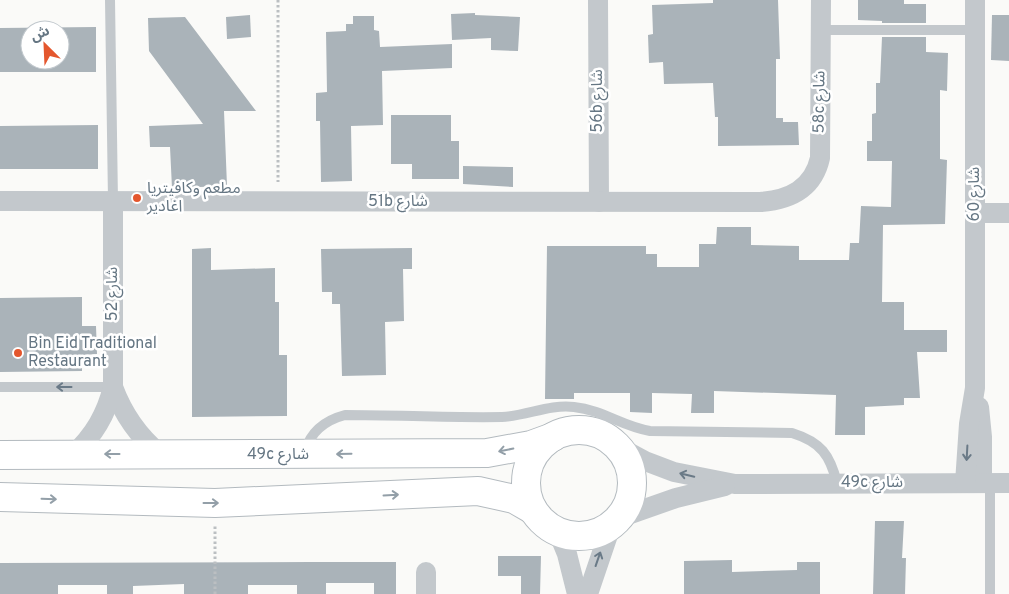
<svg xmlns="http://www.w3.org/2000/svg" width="1009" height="594" font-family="Overpass,'Noto Sans Arabic',sans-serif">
  <rect width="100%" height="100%" fill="#fafaf8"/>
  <g fill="#aab3b9" fill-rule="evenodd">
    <path d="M713,0H778L780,59H776V118H783V122H798L799,145L718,146V117H715L713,83L664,84L663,62L649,63L648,35L653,34L652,5L713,3Z"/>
    <path d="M858,0H904V4H926V23H882V21L858,20Z"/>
    <path d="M475,13V15L520,17L518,51L491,50V38L452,40L451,14Z"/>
    <path d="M250,15L251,37L227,39L226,17Z"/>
    <path d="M992,15H1009V61L991,60Z"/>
    <path d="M353,16H374V30L379,31L380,47L452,44V68L382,71L383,125L351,126L352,181L321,182L320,121H316V93L327,92L326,32L346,31V24H353Z"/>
    <path d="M185,17L256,111H224L227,186L172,188L170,147H150L149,126L203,124L149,51L148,18Z"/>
    <path d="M96,27V72H0V28ZM30,30H60V60H30Z"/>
    <path d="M882,37H926V52L948,53L947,91L940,90V159L947,160L945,224L883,225L882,302H904V330H947V352H917L920,398H904V405L865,407V435H835L836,395L714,391V413H691L692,394L652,393V413L630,412V393H574V399H545L547,246H646V254H657V267H699V244H716L717,227H751V245L799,246V260H849L850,243H859L861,206L891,207L892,161H867V141H872V114L876,113V83H880Z"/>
    <path d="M391,115H451V141H459V179H412V164H391Z"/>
    <path d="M98,125V169H0V126Z"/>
    <path d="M463,166L513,167V187L463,184Z"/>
    <path d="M211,248V270L275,268V302H279V355H287V416L192,417V249Z"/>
    <path d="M412,248V269H403L404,321L385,322L386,375L342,376L340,304H332V292H322L321,249Z"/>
    <path d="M82,297V326H96L97,354L82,355V371L0,372V298Z"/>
    <path d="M875,521H904L902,558H906L905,594H873Z"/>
    <path d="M498,556H541L540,594H521V576H498Z"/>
    <path d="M732,560V572L797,570V562H820V594H684V561Z"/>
    <path d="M312,562H396V594H374V583H326V594H297V585H248V594H184V584L133,586V594H107V585H58V594H0V563Z"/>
  </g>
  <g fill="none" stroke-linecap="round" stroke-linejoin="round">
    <g stroke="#b3babf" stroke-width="30">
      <g id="secondary">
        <circle cx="579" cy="483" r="53"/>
        <path d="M0,455L487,453L531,445L553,437"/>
        <path d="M0,497L215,503L478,491L514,499L533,510"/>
      </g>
    </g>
    <g stroke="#bbbfc2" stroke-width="3" stroke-dasharray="2.5 2.5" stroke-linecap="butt">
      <path d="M278,0V182"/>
      <path d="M215,594V526"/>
    </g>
    <g stroke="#c3c8cc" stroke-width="10">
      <path d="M110,0L113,201"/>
      <path d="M821,30H975"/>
      <path d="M0,387H113"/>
      <path d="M305,451C311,431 326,420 345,415C398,415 450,418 502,417C527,416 549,404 574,407C603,410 623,427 650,431L792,433C821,442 830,455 837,483"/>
      <path d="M990,483V594"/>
    </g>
    <g stroke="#c3c8cc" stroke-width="20">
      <path d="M598,0L599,202"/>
      <path d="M0,201L760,202C789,200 813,189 820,158L821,0"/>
      <path d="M975,213H1009"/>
      <path d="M113,387C123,414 137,435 160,454"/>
      <path d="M979,407L982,437V483"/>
      <path d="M617,446L645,461L674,472L735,484L1009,483"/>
      <path d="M73,455C94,435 106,415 113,387V201"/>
      <path d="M965,483L969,424L975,388V0"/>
      <path d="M619,518L676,498L725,486"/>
      <path d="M558,532L567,554L577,594"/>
      <path d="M426,594V572"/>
      <path d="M588,594L611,526"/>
    </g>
    <use href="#secondary" stroke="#fff" stroke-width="28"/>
  </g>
  <defs><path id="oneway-shaft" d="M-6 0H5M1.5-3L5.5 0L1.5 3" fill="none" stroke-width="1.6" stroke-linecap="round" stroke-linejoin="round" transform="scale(1.25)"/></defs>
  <g stroke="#6a7a87">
    <use href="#oneway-shaft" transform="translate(64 387) rotate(180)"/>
    <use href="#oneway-shaft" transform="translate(967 453) rotate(93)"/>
    <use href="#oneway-shaft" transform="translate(687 475) rotate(-166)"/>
    <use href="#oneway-shaft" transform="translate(598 559) rotate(-71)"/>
  </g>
  <g stroke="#939fa8">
    <use href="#oneway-shaft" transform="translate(506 450) rotate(169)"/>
    <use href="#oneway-shaft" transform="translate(112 454) rotate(180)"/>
    <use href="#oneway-shaft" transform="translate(344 454) rotate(179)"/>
    <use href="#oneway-shaft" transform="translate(391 495) rotate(-3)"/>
    <use href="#oneway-shaft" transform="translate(49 499) rotate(2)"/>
    <use href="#oneway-shaft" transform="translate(211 503)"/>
  </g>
  <g fill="#e4572e" stroke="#fff" stroke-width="2">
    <circle cx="137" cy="198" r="5"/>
    <circle cx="18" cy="353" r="5"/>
  </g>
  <g text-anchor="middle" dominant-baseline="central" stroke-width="5" stroke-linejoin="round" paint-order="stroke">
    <g font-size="16" fill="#657683" stroke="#fff">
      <text transform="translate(598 101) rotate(-90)">56b شارع</text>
      <text transform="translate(820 102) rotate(-89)">58c شارع</text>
      <text transform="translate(975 194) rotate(-90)">شارع 60</text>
      <text x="398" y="202">51b شارع</text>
      <text transform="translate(113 294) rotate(-90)">شارع 52</text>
      <text x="278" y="455">49c شارع</text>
      <text x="872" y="483">49c شارع</text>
    </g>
    <g font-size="16" fill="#657683" stroke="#fff" text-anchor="start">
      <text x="147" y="189">مطعم وكافيتريا<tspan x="147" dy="18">اغادير</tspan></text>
      <text x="28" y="344">Bin Eid Traditional<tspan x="28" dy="18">Restaurant</tspan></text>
    </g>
  </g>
  <g transform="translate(45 45) rotate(336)"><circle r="24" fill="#ffffff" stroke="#c1c8cd"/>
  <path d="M0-4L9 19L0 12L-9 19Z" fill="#e4572e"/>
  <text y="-8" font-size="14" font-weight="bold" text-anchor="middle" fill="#657683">ش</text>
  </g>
</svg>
